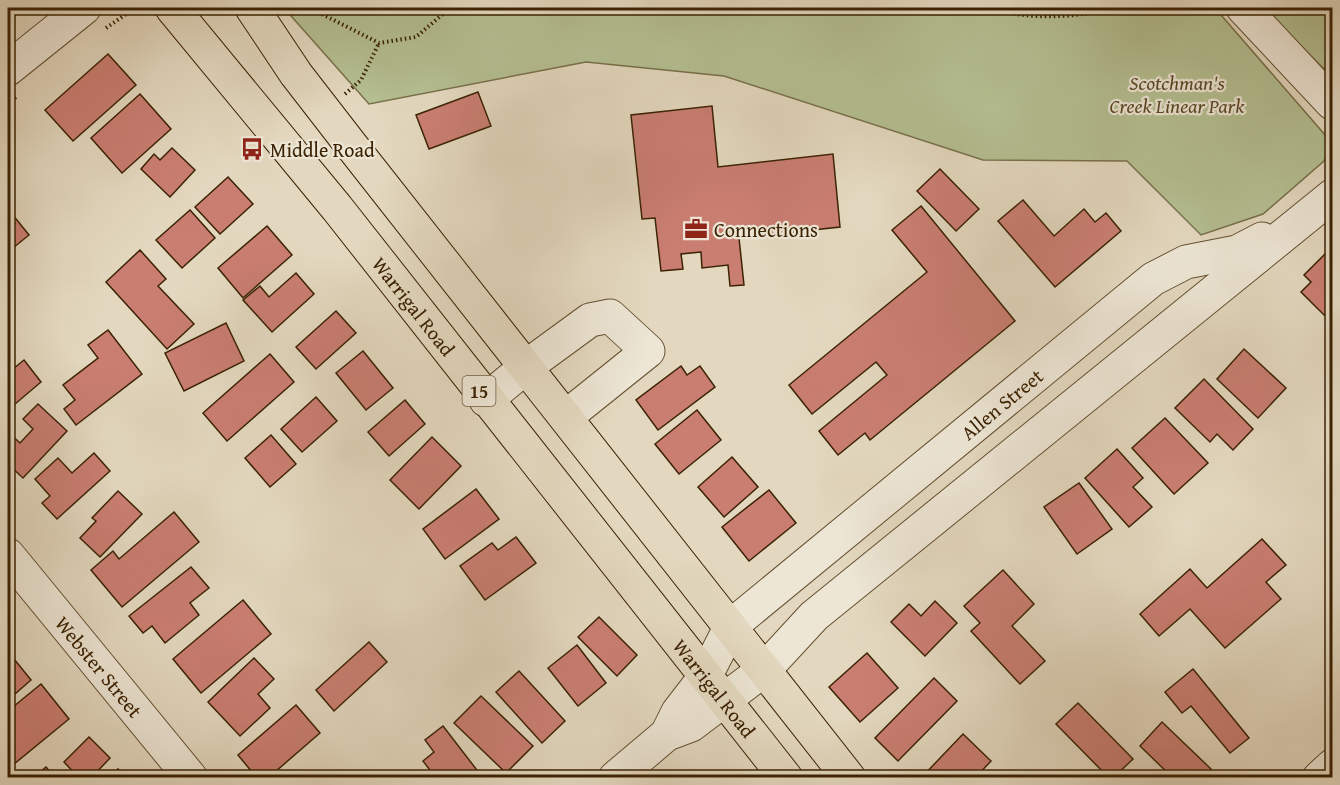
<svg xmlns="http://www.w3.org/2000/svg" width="1340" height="785" font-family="'Gentium Book Plus',serif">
  <rect width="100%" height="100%" fill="#e3d8bf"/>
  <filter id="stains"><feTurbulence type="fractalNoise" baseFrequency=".00333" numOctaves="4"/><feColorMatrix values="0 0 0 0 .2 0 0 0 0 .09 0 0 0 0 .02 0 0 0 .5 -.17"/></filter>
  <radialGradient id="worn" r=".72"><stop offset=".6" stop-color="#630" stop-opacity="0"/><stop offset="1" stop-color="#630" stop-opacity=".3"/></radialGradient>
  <g fill="#b4bf92" stroke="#78704a" stroke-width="1.5">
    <path d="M284,8H1215L1332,143L1324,161L1263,214L1201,235L1127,161L983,160L724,76L586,62L369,104Z"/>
    <path d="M1263,8H1332V77Z"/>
  </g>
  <g fill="#ca7e72" stroke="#3b2203" stroke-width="1.5">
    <path d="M108,54L136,85L73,141L45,110Z"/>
    <path d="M478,92L491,126L429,149L416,115Z"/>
    <path d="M140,94L171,129L122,173L91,138Z"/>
    <path d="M712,106L718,167L833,154L840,227L739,238L744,285L730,286L728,265L702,268L701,252L681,254L683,269L661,271L655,218L642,219L631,115Z"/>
    <path d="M172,148L195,170L170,197L141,169L154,154L160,160Z"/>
    <path d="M940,169L979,209L956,231L917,191Z"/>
    <path d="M228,177L253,204L220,234L195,207Z"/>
    <path d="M1023,200L1054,236L1084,209L1095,222L1106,213L1121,231L1055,287L998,221Z"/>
    <path d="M921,206L1015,321L870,440L865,433L838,455L819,431L887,375L876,362L812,414L789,385L927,272L892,230Z"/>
    <path d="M8,209L29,235L8,252Z"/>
    <path d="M190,210L215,238L182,268L156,240Z"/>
    <path d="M267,226L292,255L243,298L218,268Z"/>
    <path d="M1332,247V310L1326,317L1301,292L1311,282L1304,275Z"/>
    <path d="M140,250L166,279L158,286L194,324L167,349L106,282Z"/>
    <path d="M296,273L314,294L272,332L243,300L260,286L269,297Z"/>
    <path d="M336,311L356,333L316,369L296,347Z"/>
    <path d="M226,323L244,361L184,391L165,353Z"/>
    <path d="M108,330L142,374L76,425L64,409L75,400L63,385L98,358L88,345Z"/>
    <path d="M1244,349L1286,388L1258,418L1217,379Z"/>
    <path d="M363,351L393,388L366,410L336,373Z"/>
    <path d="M270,354L294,382L227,441L203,413Z"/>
    <path d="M24,360L41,382L8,410V373Z"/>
    <path d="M681,366L687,375L700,366L715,387L658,430L636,400Z"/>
    <path d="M1204,379L1253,429L1233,450L1217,434L1210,442L1175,408Z"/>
    <path d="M316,397L337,421L302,452L281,429Z"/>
    <path d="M405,400L425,424L389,456L368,432Z"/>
    <path d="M38,404L67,431L23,478L8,464V432L20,443L33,429L23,419Z"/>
    <path d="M697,410L721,440L679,474L655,444Z"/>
    <path d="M1165,418L1208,463L1174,494L1132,448Z"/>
    <path d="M271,435L296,464L270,487L245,458Z"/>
    <path d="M432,437L461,466L419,509L390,480Z"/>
    <path d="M1117,449L1143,478L1133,487L1152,507L1129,527L1085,478Z"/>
    <path d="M94,453L110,471L57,519L42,503L50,496L35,479L58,458L72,473Z"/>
    <path d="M732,457L758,487L724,517L698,487Z"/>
    <path d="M1079,483L1112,529L1077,554L1044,507Z"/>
    <path d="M476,489L499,519L445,559L423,529Z"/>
    <path d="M769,490L796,523L749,561L722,527Z"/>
    <path d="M118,491L142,514L100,557L80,538L96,521L92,518Z"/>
    <path d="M174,512L199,542L122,607L91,570L113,551L119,559Z"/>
    <path d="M516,537L536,563L485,600L460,566L492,543L498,550Z"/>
    <path d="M1262,539L1286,565L1266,582L1281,599L1225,648L1190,609L1159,636L1140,614L1190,569L1207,588Z"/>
    <path d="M191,567L209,588L190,603L199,615L165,643L152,626L143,633L129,616Z"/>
    <path d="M1003,570L1034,604L1012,626L1045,661L1020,684L971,631L980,623L964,606Z"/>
    <path d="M243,600L271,634L201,693L173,659Z"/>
    <path d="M935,601L957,623L925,656L891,622L909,604L921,616Z"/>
    <path d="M599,617L637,655L617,676L578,637Z"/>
    <path d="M369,642L387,662L334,711L316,690Z"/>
    <path d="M577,645L606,683L578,706L548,668Z"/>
    <path d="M867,653L898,688L860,722L829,687Z"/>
    <path d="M10,654L31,680L8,700V655Z"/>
    <path d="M254,658L274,679L258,694L270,708L240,736L208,702Z"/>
    <path d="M1193,669L1249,738L1230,753L1191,706L1182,713L1165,692Z"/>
    <path d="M519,671L565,721L542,743L496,692Z"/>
    <path d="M934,678L957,701L898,761L875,738Z"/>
    <path d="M41,684L69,719L8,769V711Z"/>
    <path d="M481,696L533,746L506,773L454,723Z"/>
    <path d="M1078,703L1133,759L1113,778H1109L1056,724Z"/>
    <path d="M296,705L320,733L268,778H257L238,755Z"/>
    <path d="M1162,722L1211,769L1203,778H1173L1140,746Z"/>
    <path d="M443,726L483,778H436L423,761L434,752L425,740Z"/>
    <path d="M963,734L991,761L975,778H921Z"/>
    <path d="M89,737L110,758L91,778H79L64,762Z"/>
    <path d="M46,767L55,778H33Z"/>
    <path d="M118,769L125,778H109Z"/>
  </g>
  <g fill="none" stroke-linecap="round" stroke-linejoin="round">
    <g stroke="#655032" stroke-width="35">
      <g id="minor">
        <path d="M1243,8L1332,103"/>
        <path d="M8,69L84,8"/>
        <path d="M486,400L527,366L590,320L610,316L648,351L567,416"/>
        <path id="s1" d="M8,555L191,778"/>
        <path id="s2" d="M667,734L678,712L705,677L731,626L1153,279L1186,262L1237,252L1262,239"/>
        <path d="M615,778L667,734L691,725L765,669L814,616L1332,196"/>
        <path d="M1319,778L1332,766"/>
      </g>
    </g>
    <g stroke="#3b2203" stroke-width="35">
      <g id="highway">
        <path id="s3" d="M172,8L337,208L786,778"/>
        <path d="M252,8L296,74L351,145L849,778"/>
      </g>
    </g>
    <g stroke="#3b2203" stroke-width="4" stroke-dasharray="1.5 3" stroke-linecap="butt">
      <path d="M310,8L379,43L416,37L450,8"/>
      <path d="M987,8C1030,20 1073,18 1116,8"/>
      <path d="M106,28L135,8"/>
      <path d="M345,94L361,80L379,43"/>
      <path d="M8,104L17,96"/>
    </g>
    <use href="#minor" stroke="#ede6d5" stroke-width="33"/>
    <use href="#highway" stroke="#e3d8bf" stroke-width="33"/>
  </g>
  <defs>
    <g id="bus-bare" transform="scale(1.8)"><path d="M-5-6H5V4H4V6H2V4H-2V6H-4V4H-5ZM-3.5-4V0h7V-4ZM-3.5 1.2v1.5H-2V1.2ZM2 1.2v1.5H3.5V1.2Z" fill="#8f2418" stroke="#ede6d5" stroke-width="2.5" paint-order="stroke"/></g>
    <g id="office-bare" transform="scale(1.8)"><path d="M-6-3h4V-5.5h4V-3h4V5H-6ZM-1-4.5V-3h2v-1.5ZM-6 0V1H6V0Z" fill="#8f2418" stroke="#ede6d5" stroke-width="2.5" paint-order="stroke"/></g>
  </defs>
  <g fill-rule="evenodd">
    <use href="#bus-bare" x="252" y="149"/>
    <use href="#office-bare" x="696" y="229"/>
  </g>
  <g text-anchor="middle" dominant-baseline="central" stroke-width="4.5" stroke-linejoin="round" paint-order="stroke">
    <rect fill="#ede6d5" stroke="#705d42" stroke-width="1.5" x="462.5" y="376" width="33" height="30" rx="4.5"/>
    <g font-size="18" font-weight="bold" fill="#3b2203">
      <text x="479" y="391">15</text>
    </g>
    <g font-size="20" font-style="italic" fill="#594927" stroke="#ede6d5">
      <text x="1177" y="82">Scotchman's<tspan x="1177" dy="23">Creek Linear Park</tspan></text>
    </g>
    <g font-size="20" fill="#3b2203" stroke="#ede6d5" text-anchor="start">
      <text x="270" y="149">Middle Road</text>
      <text x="714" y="229">Connections</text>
    </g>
    <g font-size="20" fill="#3b2203" stroke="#ede6d5">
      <text stroke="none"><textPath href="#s3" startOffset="384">Warrigal Road</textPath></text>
      <text stroke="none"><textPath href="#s2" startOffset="476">Allen Street</textPath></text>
      <text stroke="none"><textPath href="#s1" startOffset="144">Webster Street</textPath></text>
      <text stroke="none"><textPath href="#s3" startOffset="870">Warrigal Road</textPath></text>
    </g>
  </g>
  <rect width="1340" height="785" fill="none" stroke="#e3d8bf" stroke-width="30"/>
  <rect x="9" y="9" width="1322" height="767" fill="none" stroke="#3b2203" stroke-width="3"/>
  <rect x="15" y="15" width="1310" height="755" fill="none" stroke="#3b2203" stroke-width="1.5"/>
  <rect width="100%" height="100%" filter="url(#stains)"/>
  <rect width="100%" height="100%" fill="url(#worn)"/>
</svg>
